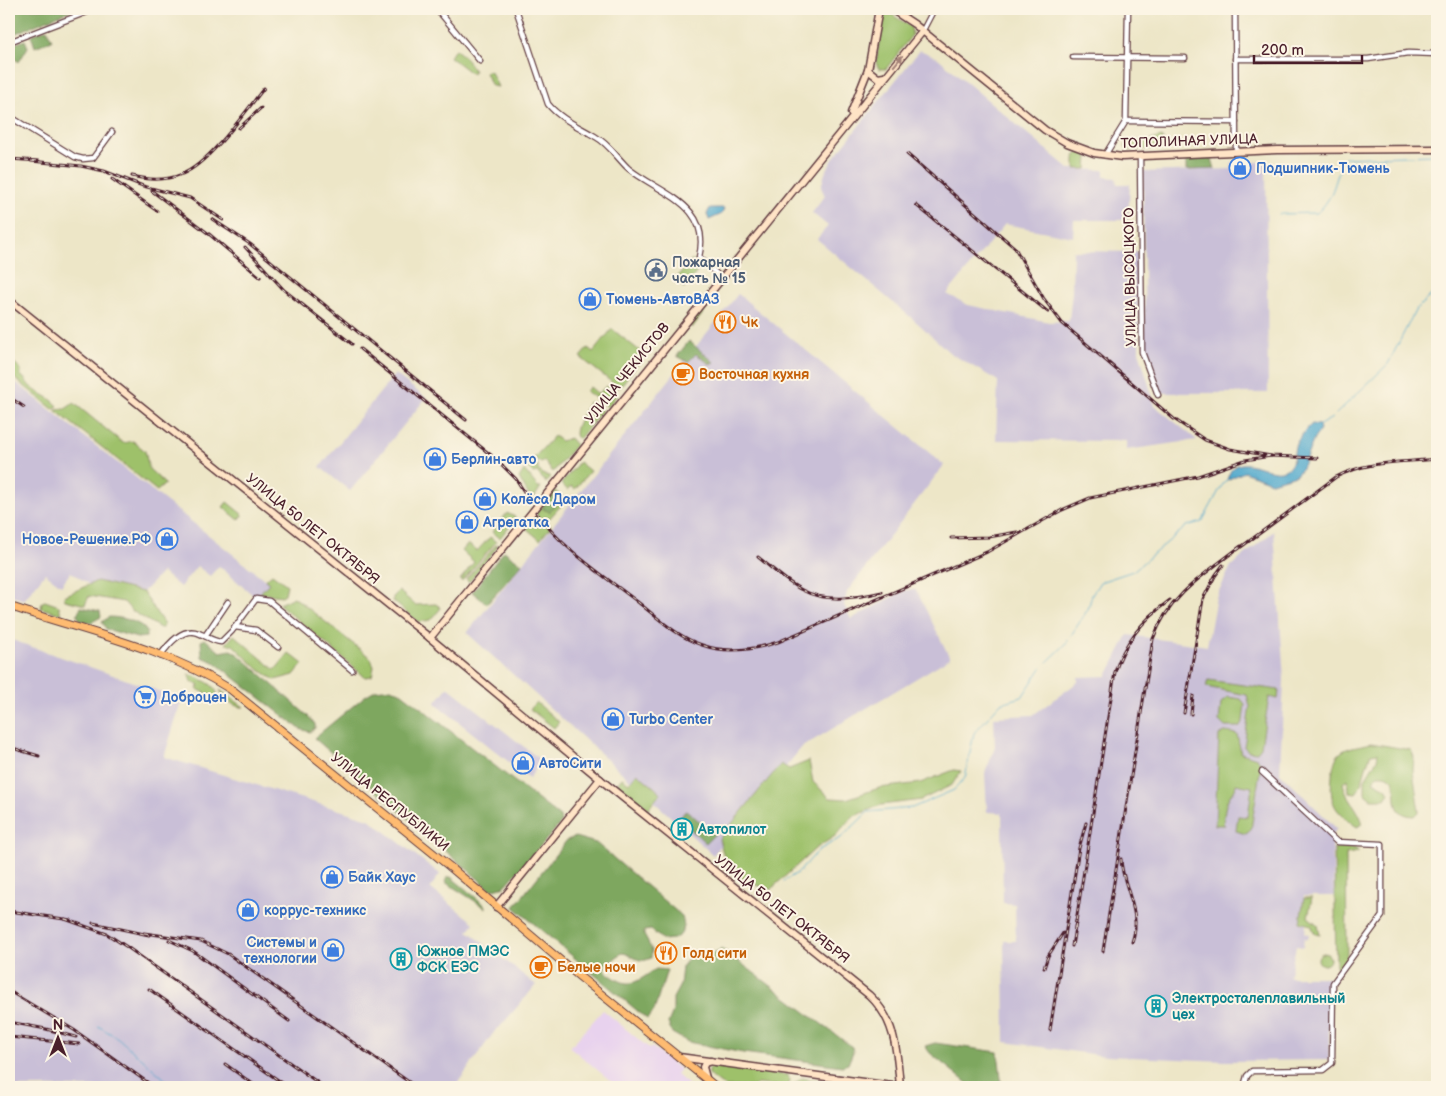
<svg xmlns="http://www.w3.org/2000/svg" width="1446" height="1096" font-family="'Balsamiq Sans',sans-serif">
  <rect width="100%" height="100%" fill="#fcf5e5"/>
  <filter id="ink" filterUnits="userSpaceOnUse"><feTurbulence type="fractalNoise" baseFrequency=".02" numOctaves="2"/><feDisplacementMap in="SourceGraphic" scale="10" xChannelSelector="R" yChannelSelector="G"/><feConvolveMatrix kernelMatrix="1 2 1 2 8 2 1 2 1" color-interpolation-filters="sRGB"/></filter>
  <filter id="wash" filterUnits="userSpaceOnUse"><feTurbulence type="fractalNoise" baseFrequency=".0096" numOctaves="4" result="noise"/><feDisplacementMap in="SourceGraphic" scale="20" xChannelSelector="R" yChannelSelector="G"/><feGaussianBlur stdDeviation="1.12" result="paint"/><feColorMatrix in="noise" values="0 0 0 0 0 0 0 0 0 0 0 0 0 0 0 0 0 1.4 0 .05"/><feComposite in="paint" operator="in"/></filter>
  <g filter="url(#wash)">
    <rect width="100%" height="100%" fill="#ede6c7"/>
    <path fill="#e8d2ee" d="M603,1010L650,1049L652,1047L680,1069L676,1074L691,1087H618L570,1047Z"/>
    <g fill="#c9bfd7">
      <path d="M920,50L938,58L1069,169L1104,170V177L1116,178L1117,184H1130L1128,220H1074L1073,237L1005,224L947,294L968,305L1049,322L1069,321L1072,292L1073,251L1138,252L1139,351L1155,406L1197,440L1126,450V441L996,440L998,381L950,353L920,325L817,239L828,226L812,213L825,196L821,187L825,173L835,156Z"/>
      <path d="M1232,162H1266L1268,393H1161L1145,347L1143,172L1231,169Z"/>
      <path d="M738,294L944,465L847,592L844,605L851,619L905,590H916L950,658L802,747L713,855L467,633Z"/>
      <path d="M395,374L426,398L350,491L320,467Z"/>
      <path d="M9,377L269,583L260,593L253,595L219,566L210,576L197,566L180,587L162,572L143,592L98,581L90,585L71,572L61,585L45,573L24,600L9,595Z"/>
      <path d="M1274,531L1284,679L1280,773L1337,829L1332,834L1334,896H1304L1300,923L1306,924L1305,933L1309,934L1308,939L1304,938L1303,947L1296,946L1289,977H1329V1060L1225,1061L1106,1056L1005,1042L1004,941H1016L1015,904L1003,903L1002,813L987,812L985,773L995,748L994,717L1033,715L1078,682V677L1107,676L1128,635L1207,646L1216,597L1231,566Z"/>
      <path d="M9,639L182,699L164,757L369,819L440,874L430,888L474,923L468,931L536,985L499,1028H497L455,1087H9Z"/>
      <path d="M448,687L542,761L529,778L435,703Z"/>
    </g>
    <g fill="#9ec16a" stroke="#74704a">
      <path d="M891,14L911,27L912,35L886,69H879L876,63L882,22L884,16Z"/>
      <path d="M455,49L466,58L474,71L472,74L450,57Z"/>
      <path d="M487,71L491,72L498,87L492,86L485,73Z"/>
      <path d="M1162,137L1165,145L1152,149L1128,150L1125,146L1128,142H1142Z"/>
      <path d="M1080,152L1088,156L1087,169H1075V156Z"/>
      <path d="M692,260L701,267L684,288L675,280Z"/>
      <path d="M704,305L708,307L692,328L689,324Z"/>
      <path d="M612,329L645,355L619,388L580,357L588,348L593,352Z"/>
      <path d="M9,358L21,369L20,375C26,378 26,383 31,387C40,395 50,396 58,406L53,409L9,374Z"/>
      <path d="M606,386L617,395L608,407L586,391L590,387L598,394Z"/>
      <path d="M591,402L602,411L579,439L575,435C575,423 584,414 588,403Z"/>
      <path d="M74,403L123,443L133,441L145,451L149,469L165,484L157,491L55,410L65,409Z"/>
      <path d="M554,436L561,441L570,438L576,445L553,472L544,461L541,463L534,458Z"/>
      <path d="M532,460L538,465V470L544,475L550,476L546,483L537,472L533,473L527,467Z"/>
      <path d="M579,462L590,471L575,489L571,486L568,490L561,484Z"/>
      <path d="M524,470L538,487H541L532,501L519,478Z"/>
      <path d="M554,490L566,500L547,521L551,526L540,540L527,529V525Z"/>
      <path d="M227,502L243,515L239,520L223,507Z"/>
      <path d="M507,513L515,517V519L500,538L492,532Z"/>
      <path d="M490,537L496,542L462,581L460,580L474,562L462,551L468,544L477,551Z"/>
      <path d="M497,544L498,546L469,582L466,579Z"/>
      <path d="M272,574L287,585L285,594L282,596L260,593L269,583L265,580Z"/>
      <path d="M97,581L143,592L164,624L163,628H160L132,611L124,602L89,596L85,605L65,600L64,596Z"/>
      <path d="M399,591L415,605L436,604L441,608L431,620L418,622L393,601V597Z"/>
      <path d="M294,597L371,658L374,667L372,676L365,677L279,604Z"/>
      <path d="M45,601L59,606L61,614L41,608L42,602Z"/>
      <path d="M234,635L275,670L289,653L303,664L294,675L275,680L258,669L233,645L226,644Z"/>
      <path d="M189,674C202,680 222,685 217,703L208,694L197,689L199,685L191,682Z"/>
      <path d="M1208,680L1279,690L1278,699L1269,697L1261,747L1257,752L1248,751L1244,747L1250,706L1247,695L1206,687Z"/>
      <path d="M220,690L244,707C235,708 223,699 220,690Z"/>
      <path d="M1227,697L1241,699L1245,704L1243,721L1239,727H1225L1219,721L1221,703Z"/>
      <path d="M536,702L559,722L554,728L530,709Z"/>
      <path d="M1225,732L1237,734L1241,753L1257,758L1261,764L1251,830L1246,834L1236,831L1238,816L1248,817L1252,787L1236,784L1235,790C1225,798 1225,810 1223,824L1225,825H1215L1219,735Z"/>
      <path d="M1371,743L1411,750L1414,757L1413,771L1419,812L1415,816C1378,816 1413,772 1377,775L1373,781L1386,788L1389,793L1385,799H1371L1365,794V779L1377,760L1378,753L1371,754C1365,765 1363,786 1356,793L1349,792L1348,779L1343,783C1346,798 1359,809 1363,824L1357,827C1335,811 1329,805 1332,776C1333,770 1334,759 1339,754C1347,746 1361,746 1371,743Z"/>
      <path d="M809,761L813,782L830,798L846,799L879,788L920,783L954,770L961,771L952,785L921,800L881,805L852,817L835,836L815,849L770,890L746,881L727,867L719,839L781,764L789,769Z"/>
      <path d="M637,773L661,793L648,809L617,784L622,778L629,783Z"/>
      <path d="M1334,848H1355L1359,852L1346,854L1347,956L1346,961L1339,969L1336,966Z"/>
      <path d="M1304,898H1312L1308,917L1318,925L1320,935L1315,934L1311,925L1300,922Z"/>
      <circle cx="1324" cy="959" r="6"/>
      <path d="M714,1066L788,1075L790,1082L785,1087L757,1084L754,1087H725L709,1075V1069Z"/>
      <path d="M802,1078L861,1087H791Z"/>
    </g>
    <g fill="#7ea75e" stroke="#646344">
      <path d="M9,9H74L9,36Z"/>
      <path d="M47,29L52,40L35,47L31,35Z"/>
      <path d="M25,40L28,47L19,62L9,55V46Z"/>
      <path d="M1211,155L1215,169L1186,170V156Z"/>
      <path d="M689,341L714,362L710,364L696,354L688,362L677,356Z"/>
      <path d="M553,494L560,499L550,512L543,509L544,504Z"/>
      <path d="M504,551L522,564L487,604L472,592Z"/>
      <path d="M81,607L100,611L101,617L90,623L80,620L77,615Z"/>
      <path d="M109,617C121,617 141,621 147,632L146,637L137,638L106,629L102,622Z"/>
      <path d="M205,639L220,652L231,650L239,655L309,717L315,724V728L310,732L300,729L214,662L202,657L201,641Z"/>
      <path d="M391,688L402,693L560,817L561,823L505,886L491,890L314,738L365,696L375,690Z"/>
      <path d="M686,810L715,834L706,843L679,819Z"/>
      <path d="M575,837L596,843L682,916L684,926L681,934L674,939L663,940L651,930L644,931V935L652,950L651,958C638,965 633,954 622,953L605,966L606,972C630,990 633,984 656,969L667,970L654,1011L647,1019L514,907L567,840Z"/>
      <path d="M447,877H451L486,906V908L445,882Z"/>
      <path d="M721,948L852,1047L853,1052L848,1064L842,1066L743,1053L688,1042L672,1033L668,1023L673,1011V998L680,985L682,967L694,951L716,953Z"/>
      <path d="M935,1043L998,1052L1002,1087H972L930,1053L925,1046Z"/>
    </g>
    <g fill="#4ea7cc" stroke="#4c637c">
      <path d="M710,208H724L722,214L709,220L707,214Z"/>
      <path d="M1312,424L1319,425L1320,430L1314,439L1302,468L1296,475L1271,482L1244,472L1227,480C1235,448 1265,474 1281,471C1298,467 1291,452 1297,442C1301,436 1307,428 1312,424Z"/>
    </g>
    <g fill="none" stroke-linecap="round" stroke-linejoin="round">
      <g stroke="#4ea7cc" stroke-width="1">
        <path d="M1279,214L1317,213C1336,195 1334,180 1344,158L1437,155"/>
        <path d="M1336,414L1388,364L1416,309L1437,290"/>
        <path d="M1318,426L1332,418"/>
        <path d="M1047,662L1065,645L1088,609L1092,595L1100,582L1133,571L1187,526L1202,522L1221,487L1228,478"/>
        <path d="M784,881L799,872L819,850L842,837L868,812L912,808L954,790L965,778L974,733L1001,703L1022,697L1041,668"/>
        <path d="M98,1026L118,1038L174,1087"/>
      </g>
    </g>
  </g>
  <g filter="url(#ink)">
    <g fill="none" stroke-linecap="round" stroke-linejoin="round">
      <g stroke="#623d42" stroke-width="7">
        <g id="street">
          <path d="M437,9L480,61"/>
          <path d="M516,9L548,104C560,119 580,127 596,137C609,144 618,159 629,169C661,194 712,205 699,257L721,278"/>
          <path d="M1235,9L1236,151"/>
          <path d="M922,32L934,9"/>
          <path d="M9,42L95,9"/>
          <path d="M1073,57L1185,58"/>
          <path d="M1235,59H1368L1408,53L1437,54"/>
          <path d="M9,116L75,157L83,159L93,158L112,132"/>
          <path d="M1126,121L1236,122"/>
          <path d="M1105,155L1126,121L1128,9"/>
          <path d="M1140,156L1142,352L1158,395"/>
          <path d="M235,627L256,630L278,647"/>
          <path d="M205,636L228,602"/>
          <path d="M160,656C167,646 181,629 195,632C204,634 211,641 221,642L232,631L256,599L269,601L352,670"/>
          <path d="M1244,1087L1247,1076L1252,1071L1323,1070L1332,1063L1333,983L1382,916V844L1337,842L1262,772"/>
        </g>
      </g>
      <g stroke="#623d42" stroke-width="9">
        <g id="secondary">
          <path d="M891,9L914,24L1045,130L1067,143L1094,153L1122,157L1277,150L1437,149"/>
          <path d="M868,70L878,78L884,77"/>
          <path d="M851,113L868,70L879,9"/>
          <path d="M9,300L430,638L606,784L869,995C896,1020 897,1052 900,1087"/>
          <path d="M430,638L922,32"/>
          <path d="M496,907L600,779"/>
          <path d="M679,1057L900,1087"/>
          <path d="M706,1078L703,1067L705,1063L711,1061"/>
        </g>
      </g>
      <g stroke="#623d42" stroke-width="9">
        <path id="primary" d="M9,606C82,631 163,647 230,689L449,866L580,977L716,1087"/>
      </g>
      <use href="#street" stroke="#fff" stroke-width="4.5"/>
      <use href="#secondary" stroke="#ffe4c6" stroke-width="6"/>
      <use href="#primary" stroke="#febb71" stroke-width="7"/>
      <g stroke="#4a1f2b" stroke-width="3">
        <g id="rail">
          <path d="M239,128L261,108"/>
          <path d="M907,154L1015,248L1044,299L1062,323L1174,419L1205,440L1230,449L1271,456L1317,458"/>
          <path d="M9,159L39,161"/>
          <path d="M31,161L81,166L104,171L143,186L190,198L223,220"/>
          <path d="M132,176C148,180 166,181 182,174C209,164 245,112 264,88"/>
          <path d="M112,179L157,211"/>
          <path d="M152,191L209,234L260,277"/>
          <path d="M916,205L1048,312"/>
          <path d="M212,219L250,244L466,420"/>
          <path d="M245,247L284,290L352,344"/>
          <path d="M360,349L497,460L516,479L530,501"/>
          <path d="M9,397L24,407"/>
          <path d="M536,512C562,549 603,575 639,603C659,619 678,637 702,645C727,654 753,650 778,642L987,552L1062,510L1090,498L1198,476L1245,460L1271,456"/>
          <path d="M951,538L989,537L1017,532"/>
          <path d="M1237,550L1336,477C1369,460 1401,463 1437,459"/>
          <path d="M758,557C772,568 786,582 802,590C826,603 856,598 882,592"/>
          <path d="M1184,713L1203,599L1215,576L1223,565"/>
          <path d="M1191,714L1193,696"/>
          <path d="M9,747L39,756"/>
          <path d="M1121,859C1122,887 1143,912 1132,942"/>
          <path d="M9,911L71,920"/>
          <path d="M65,919L107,934L127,947L324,1087"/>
          <path d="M93,923L149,935"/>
          <path d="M1075,928L1115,672C1124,642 1145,618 1170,600"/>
          <path d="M144,933L201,941L228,954L416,1087"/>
          <path d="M169,940L193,951L289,1021"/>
          <path d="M1072,946L1076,921"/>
          <path d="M1103,951L1153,639C1169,595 1206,573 1241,546"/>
          <path d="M1044,968L1048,956L1063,933"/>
          <path d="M149,989L288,1087"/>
          <path d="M9,991L74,1030L154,1087"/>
          <path d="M9,1022L46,1029L76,1037"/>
          <path d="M1050,1030L1079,848L1086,823"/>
          <path d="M9,1037L79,1044"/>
          <path d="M225,1064L257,1087"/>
          <path d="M9,1085L13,1087"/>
        </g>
      </g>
      <use href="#rail" stroke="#fcf5e5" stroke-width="1" stroke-dasharray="4" stroke-linecap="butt"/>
    </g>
    <defs><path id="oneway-solid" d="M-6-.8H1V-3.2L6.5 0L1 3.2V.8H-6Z" transform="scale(1.25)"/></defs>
    <use fill="#a48278" href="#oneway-solid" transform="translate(898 61) rotate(-50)"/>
  </g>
  <defs>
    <g id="shop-ring" transform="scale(1.125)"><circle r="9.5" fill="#fcf5e5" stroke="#3f7fe0" stroke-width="1.5"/><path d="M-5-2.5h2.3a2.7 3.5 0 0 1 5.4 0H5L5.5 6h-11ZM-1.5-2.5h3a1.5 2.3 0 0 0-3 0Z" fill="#3f7fe0"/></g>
    <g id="civic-ring" transform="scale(1.125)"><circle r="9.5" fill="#fcf5e5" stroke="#5c6f8a" stroke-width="1.5"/><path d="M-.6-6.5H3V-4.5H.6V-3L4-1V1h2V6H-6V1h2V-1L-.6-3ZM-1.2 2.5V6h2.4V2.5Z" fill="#5c6f8a"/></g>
    <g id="restaurant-ring" transform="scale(1.125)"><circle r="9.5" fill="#fcf5e5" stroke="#e8710a" stroke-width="1.5"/><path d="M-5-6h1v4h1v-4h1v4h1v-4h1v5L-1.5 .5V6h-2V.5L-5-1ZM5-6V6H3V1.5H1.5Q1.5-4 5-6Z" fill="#e8710a"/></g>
    <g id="cafe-ring" transform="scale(1.125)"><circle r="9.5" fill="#fcf5e5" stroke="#e8710a" stroke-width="1.5"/><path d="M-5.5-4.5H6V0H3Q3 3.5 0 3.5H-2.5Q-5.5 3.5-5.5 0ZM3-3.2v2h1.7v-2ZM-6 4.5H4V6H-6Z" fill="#e8710a"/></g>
    <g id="supermarket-ring" transform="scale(1.125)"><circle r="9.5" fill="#fcf5e5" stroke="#3f7fe0" stroke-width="1.5"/><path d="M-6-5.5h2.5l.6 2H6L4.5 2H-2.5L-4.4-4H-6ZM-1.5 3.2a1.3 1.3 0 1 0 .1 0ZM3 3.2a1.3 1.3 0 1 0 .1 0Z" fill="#3f7fe0"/></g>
    <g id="building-ring" transform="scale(1.125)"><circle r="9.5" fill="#fcf5e5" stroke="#0f9aa8" stroke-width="1.5"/><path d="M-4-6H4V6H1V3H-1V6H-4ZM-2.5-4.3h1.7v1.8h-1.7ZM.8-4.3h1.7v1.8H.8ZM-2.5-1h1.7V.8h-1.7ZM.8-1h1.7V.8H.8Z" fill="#0f9aa8"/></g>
  </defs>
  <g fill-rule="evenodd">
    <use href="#shop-ring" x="1240" y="168"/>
    <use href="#civic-ring" x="656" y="270"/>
    <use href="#shop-ring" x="590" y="299"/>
    <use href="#restaurant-ring" x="725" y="322"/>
    <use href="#cafe-ring" x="683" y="374"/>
    <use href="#shop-ring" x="435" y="459"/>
    <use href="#shop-ring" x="485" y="499"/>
    <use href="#shop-ring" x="467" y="522"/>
    <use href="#shop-ring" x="167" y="539"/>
    <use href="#supermarket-ring" x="145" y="697"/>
    <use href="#shop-ring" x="613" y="719"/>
    <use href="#shop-ring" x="523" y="763"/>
    <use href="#building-ring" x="682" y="829"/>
    <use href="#shop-ring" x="332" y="877"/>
    <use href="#shop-ring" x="248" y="910"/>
    <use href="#shop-ring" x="333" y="950"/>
    <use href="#restaurant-ring" x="666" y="953"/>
    <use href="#building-ring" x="401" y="959"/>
    <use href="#cafe-ring" x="541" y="967"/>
    <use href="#building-ring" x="1156" y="1006"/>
  </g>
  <g text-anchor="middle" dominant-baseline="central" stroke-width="4" stroke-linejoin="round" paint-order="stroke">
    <g font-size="14" fill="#4a1f2b" stroke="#fcf5e5">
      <text transform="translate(1189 141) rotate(-2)">ТОПОЛИНАЯ УЛИЦА</text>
      <text transform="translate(1130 277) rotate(-91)">УЛИЦА ВЫСОЦКОГО</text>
      <text transform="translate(627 373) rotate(-51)">УЛИЦА ЧЕКИСТОВ</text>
      <text transform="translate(313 529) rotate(39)">УЛИЦА 50 ЛЕТ ОКТЯБРЯ</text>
      <text transform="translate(390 802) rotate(39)">УЛИЦА РЕСПУБЛИКИ</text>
      <text transform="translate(782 909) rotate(38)">УЛИЦА 50 ЛЕТ ОКТЯБРЯ</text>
    </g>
    <g font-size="14" font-weight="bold" fill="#366cbe" stroke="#fcf5e5" text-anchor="start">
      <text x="1256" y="168">Подшипник-Тюмень</text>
      <text x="606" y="299">Тюмень-АвтоВАЗ</text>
      <text x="451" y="459">Берлин-авто</text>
      <text x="501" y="499">Колёса Даром</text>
      <text x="483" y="522">Агрегатка</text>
      <text x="151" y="539" text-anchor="end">Новое-Решение.РФ</text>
      <text x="161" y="697">Доброцен</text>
      <text x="629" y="719">Turbo Center</text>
      <text x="539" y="763">АвтоСити</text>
      <text x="348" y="877">Байк Хаус</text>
      <text x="264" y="910">коррус-техникс</text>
      <text x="317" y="942" text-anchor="end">Системы и<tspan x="317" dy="16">технологии</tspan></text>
    </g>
    <g font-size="14" font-weight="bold" fill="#4e5e75" stroke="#fcf5e5" text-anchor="start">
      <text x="672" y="262">Пожарная<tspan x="672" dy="16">часть № 15</tspan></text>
    </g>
    <g font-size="14" font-weight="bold" fill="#c56008" stroke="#fcf5e5" text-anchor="start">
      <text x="741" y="322">Чк</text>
      <text x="699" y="374">Восточная кухня</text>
      <text x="682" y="953">Голд сити</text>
      <text x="557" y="967">Белые ночи</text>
    </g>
    <g font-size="14" font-weight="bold" fill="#0d838f" stroke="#fcf5e5" text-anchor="start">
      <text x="698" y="829">Автопилот</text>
      <text x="417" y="951">Южное ПМЭС<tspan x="417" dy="16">ФСК ЕЭС</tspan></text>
      <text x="1172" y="998">Электросталеплавильный<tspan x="1172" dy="16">цех</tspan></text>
    </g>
  </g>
  <rect width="1446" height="1096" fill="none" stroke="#fcf5e5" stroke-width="30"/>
  <g transform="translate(58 1038)" stroke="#fcf5e5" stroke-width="4" paint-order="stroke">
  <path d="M0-4L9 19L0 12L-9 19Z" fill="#4a1f2b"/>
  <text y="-8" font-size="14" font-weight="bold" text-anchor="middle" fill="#4a1f2b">N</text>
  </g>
  <path d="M1254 55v8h108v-8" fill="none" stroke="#4a1f2b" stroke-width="2.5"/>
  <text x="1261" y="55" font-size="15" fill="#4a1f2b" stroke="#fcf5e5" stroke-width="4" paint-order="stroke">200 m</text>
</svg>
